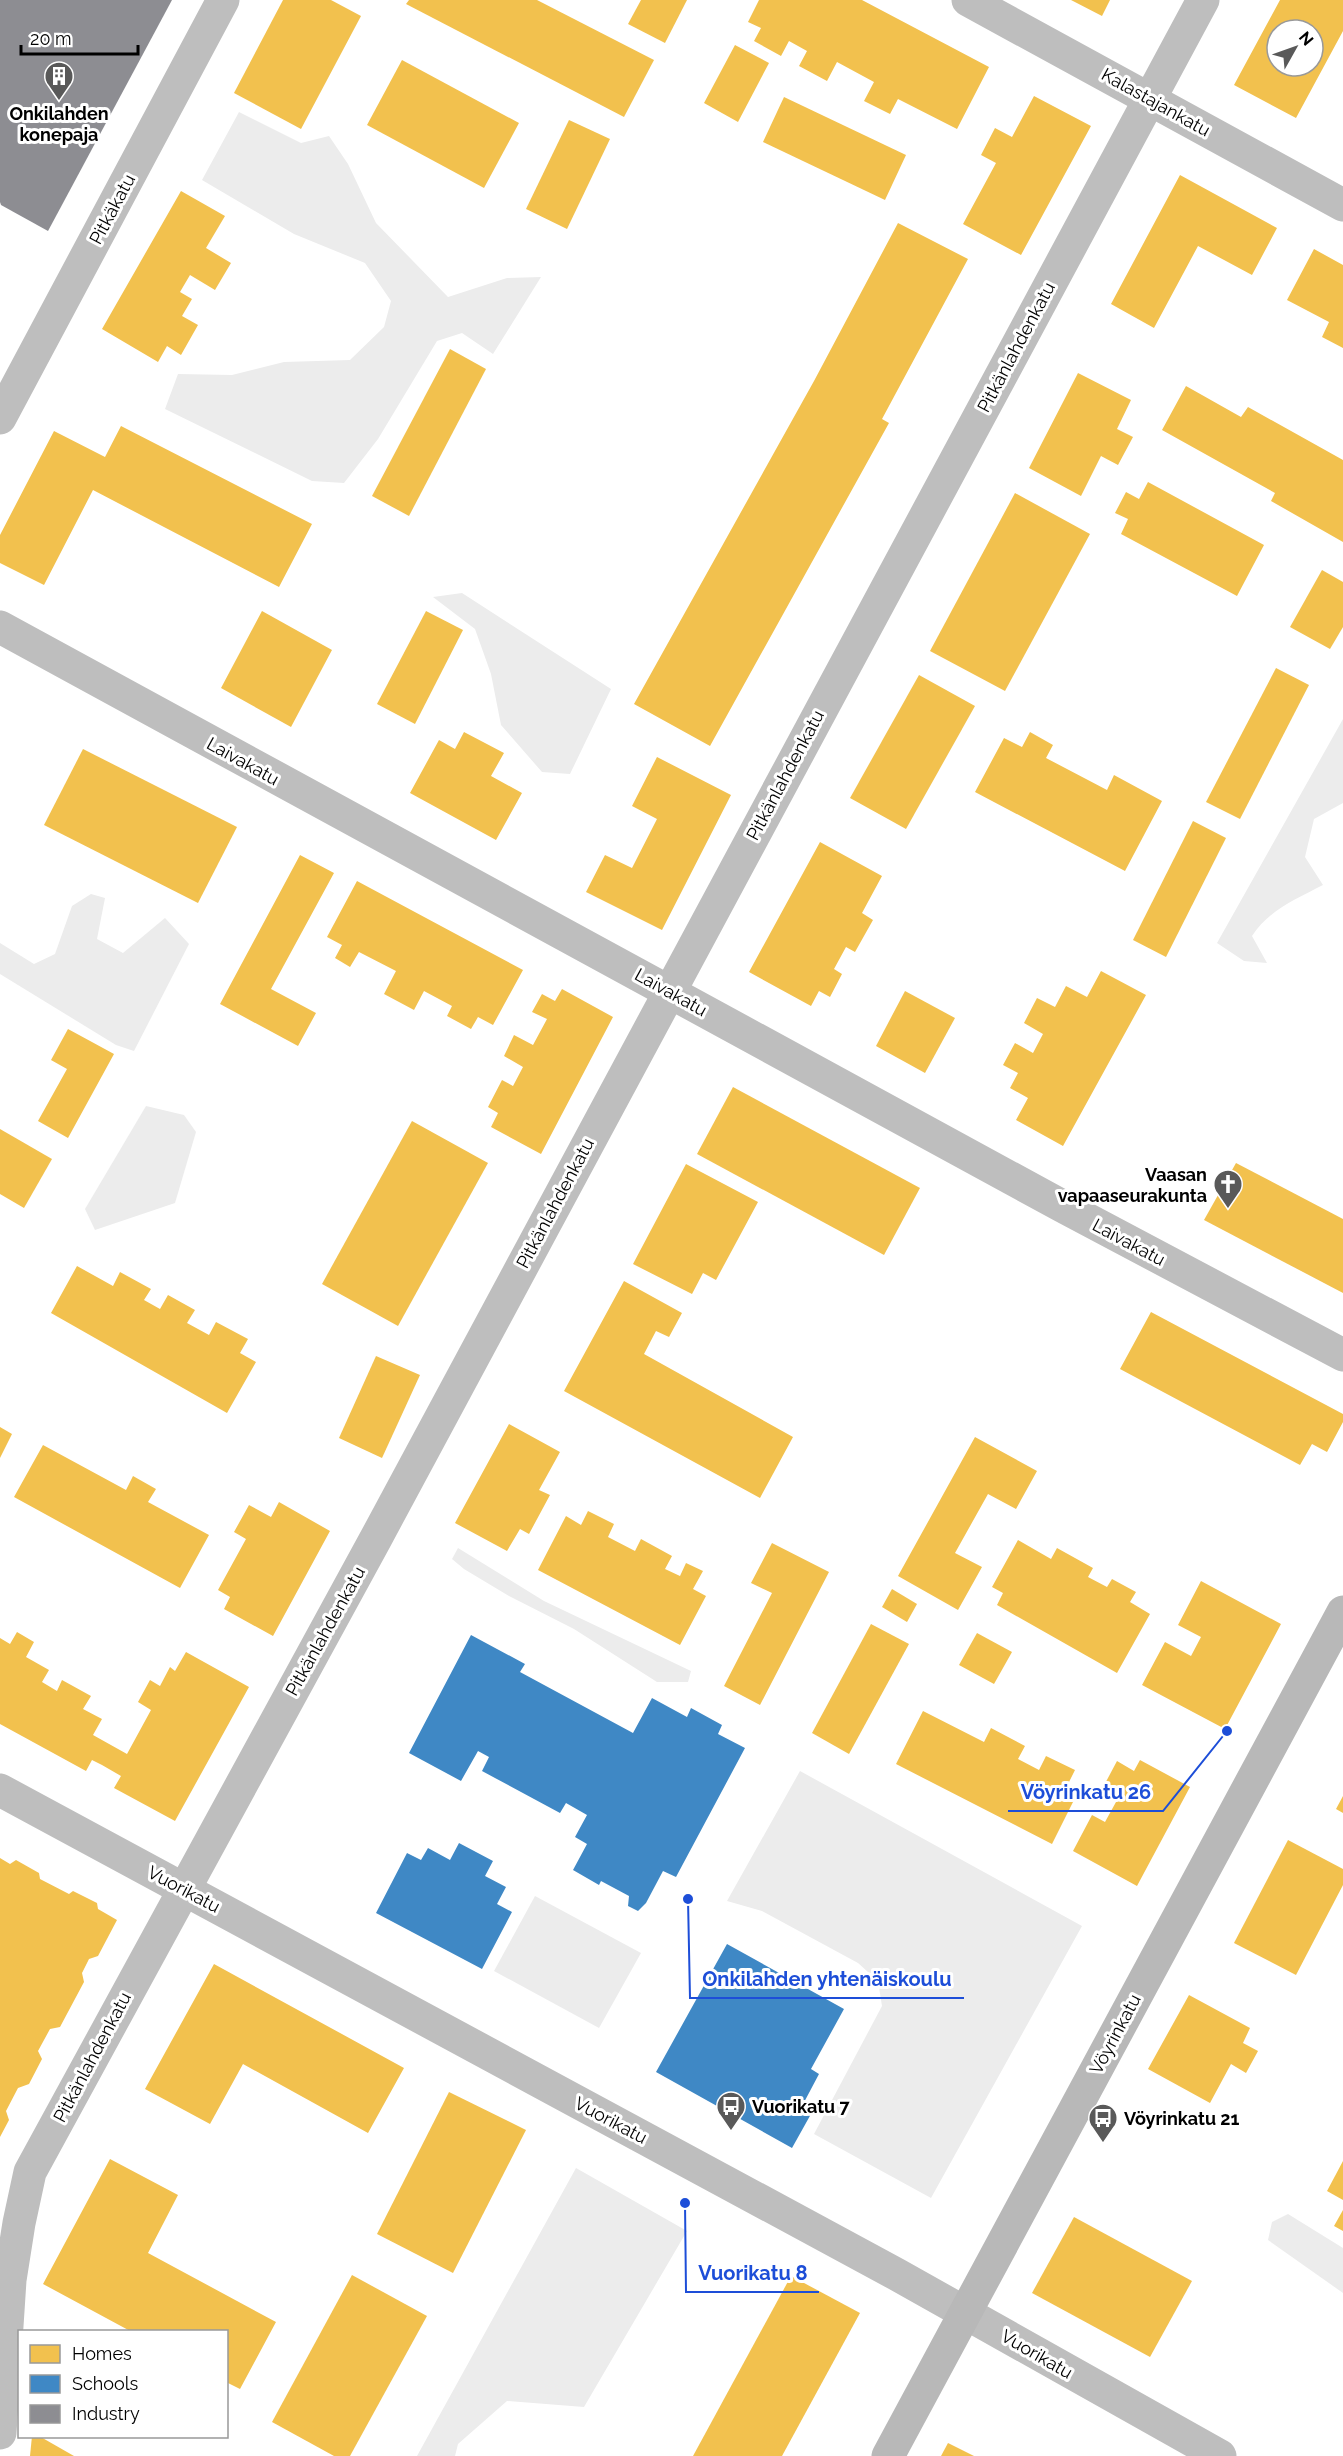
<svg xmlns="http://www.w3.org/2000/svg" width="1343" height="2456" font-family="Raleway,sans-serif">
  <rect width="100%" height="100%" fill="#fff"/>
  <g fill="#ececec">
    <path d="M239,112L301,143L329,136L348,164L376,223L448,297L507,278L541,277L493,354L462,333L437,341L378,439L344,483L312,481L165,409L178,374L232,375L284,362L350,360L384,327L391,301L365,263L294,234L202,180Z"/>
    <path d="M462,593L611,689L570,774L542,772L501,725L491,674L475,629L433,597Z"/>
    <path d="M1343,719V803L1314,819L1305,857L1323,885C1296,899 1269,910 1252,936L1267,963L1244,961L1217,943Z"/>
    <path d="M91,894L105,898L97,939L123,953L165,918L189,944L134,1051L116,1045L0,974V943L34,964L55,954L72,906Z"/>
    <path d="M146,1106L184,1115L196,1132L175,1203L95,1230L85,1209Z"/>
    <path d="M458,1548L544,1601L691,1671L688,1682H657L574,1629L509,1596L464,1569L452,1559Z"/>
    <path d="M800,1771L1082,1926L931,2198L814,2134L882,2006L878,1981L858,1963L762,1911L727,1901Z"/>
    <path d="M535,1896L641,1953L599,2028L494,1971Z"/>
    <path d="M576,2168L687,2231L584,2407L507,2401L458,2444L455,2456H417Z"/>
    <path d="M1288,2214L1343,2248V2293L1268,2240L1272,2222Z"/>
  </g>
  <g fill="#f2c14e" fill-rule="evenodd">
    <path d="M283,0H331L361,16L301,129L234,93Z"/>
    <path d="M409,0H537L654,60L624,117L406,4Z"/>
    <path d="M641,0H687L665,43L628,24Z"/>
    <path d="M759,0H862L989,67L957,129L898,99L890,114L864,101L874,82L837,62L827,81L799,66L807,51L789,41L781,56L754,41L761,28L748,22Z"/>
    <path d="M1071,0H1110L1102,16Z"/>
    <path d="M1280,0H1343V31L1296,118L1234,85ZM1277,30H1313V66H1277Z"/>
    <path d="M735,45L769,63L738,122L704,103Z"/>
    <path d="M402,60L519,123L484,188L367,125Z"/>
    <path d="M1034,96L1091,126L1021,255L963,224L996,163L981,155L995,128L1012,137Z"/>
    <path d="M784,97L906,155L885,200L763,142Z"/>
    <path d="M569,120L610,139L567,229L526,209Z"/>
    <path d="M1180,175L1277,228L1252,275L1198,246L1154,328L1111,304Z"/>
    <path d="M181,191L225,216L206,248L231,263L215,290L190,275L180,292L192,299L182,316L198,325L181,355L167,346L158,362L102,329Z"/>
    <path d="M898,223L968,259L882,419L889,423L710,746L634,704L814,381Z"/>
    <path d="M1314,249L1343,265V348L1322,337L1329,322L1287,300Z"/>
    <path d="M450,349L486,369L409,516L372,496Z"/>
    <path d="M1078,373L1131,400L1117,429L1133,437L1118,465L1101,456L1081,496L1029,468Z"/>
    <path d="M1186,386L1241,417L1248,407L1343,460V542L1271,501L1275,493L1162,430Z"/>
    <path d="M121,426L312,524L279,587L93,490L44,585L0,563V535L54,431L105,457Z"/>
    <path d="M1148,482L1264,545L1237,596L1121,534L1128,519L1115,513L1126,492L1139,499Z"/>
    <path d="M1015,493L1090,534L1005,691L930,651Z"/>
    <path d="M1322,570L1343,582V627L1330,649L1290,627Z"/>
    <path d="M262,611L332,650L291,727L221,688Z"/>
    <path d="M426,611L463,630L415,724L377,704Z"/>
    <path d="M1276,668L1309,685L1240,819L1206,802Z"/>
    <path d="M919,675L975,706L906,829L850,798Z"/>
    <path d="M464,732L504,753L491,776L522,793L496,840L410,793L439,740L455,749Z"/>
    <path d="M1030,732L1053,745L1046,758L1107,790L1114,775L1162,801L1125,871L975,792L1004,738L1022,747Z"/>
    <path d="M83,749L237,827L198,903L44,825Z"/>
    <path d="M657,757L731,795L662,930L586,892L605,855L632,868L657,819L632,806Z"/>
    <path d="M1193,821L1226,838L1166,957L1133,940Z"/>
    <path d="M820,842L882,876L862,913L873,920L855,952L846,947L834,969L842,974L830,997L819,991L811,1006L749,972Z"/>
    <path d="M300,855L334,873L271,989L316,1013L298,1046L220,1004Z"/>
    <path d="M357,881L523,970L493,1025L478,1017L471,1029L447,1016L452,1006L424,991L414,1010L384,994L396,971L359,952L350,967L335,958L342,945L327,937Z"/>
    <path d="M1101,971L1146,995L1063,1146L1016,1120L1028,1098L1010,1088L1018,1073L1003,1065L1015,1043L1033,1053L1043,1034L1024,1023L1037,998L1055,1007L1066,986L1087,997Z"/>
    <path d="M562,989L613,1017L541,1154L491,1127L498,1113L488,1107L502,1080L513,1086L523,1067L504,1056L514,1035L533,1045L547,1019L532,1012L542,994L555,1001Z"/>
    <path d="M905,991L955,1018L925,1073L876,1046Z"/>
    <path d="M68,1029L114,1054L68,1138L38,1121L67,1069L51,1060Z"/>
    <path d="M733,1087L920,1188L884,1255L697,1154Z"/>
    <path d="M412,1121L488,1163L398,1326L322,1284Z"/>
    <path d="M0,1129L52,1159L24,1208L0,1194Z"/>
    <path d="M1236,1163L1343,1219V1293L1204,1220Z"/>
    <path d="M686,1164L758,1202L716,1280L703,1273L692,1294L633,1264Z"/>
    <path d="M77,1266L113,1286L120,1272L151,1289L144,1300L160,1309L168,1295L195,1310L187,1323L209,1335L216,1322L248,1339L240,1353L256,1362L227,1413L51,1313Z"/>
    <path d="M624,1281L682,1313L669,1337L656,1331L644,1354L793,1437L760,1498L564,1391Z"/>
    <path d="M1151,1312L1343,1414V1422L1327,1452L1312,1444L1300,1465L1120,1369Z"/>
    <path d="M376,1356L420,1375L382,1458L339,1438Z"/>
    <path d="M509,1424L560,1452L539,1490L550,1495L529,1534L520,1529L507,1551L455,1523Z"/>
    <path d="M0,1427L12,1434L0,1458Z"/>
    <path d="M975,1437L1037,1471L1016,1509L988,1494L955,1553L982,1567L958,1610L898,1576Z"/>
    <path d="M43,1445L126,1490L133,1476L156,1489L148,1502L209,1535L180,1588L14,1497Z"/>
    <path d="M279,1502L330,1531L273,1636L224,1609L230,1597L218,1590L246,1539L234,1532L249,1505L271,1517Z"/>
    <path d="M588,1511L614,1524L608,1537L635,1551L641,1539L672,1556L665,1569L680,1576L686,1563L703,1571L693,1589L706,1596L680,1645L538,1570L566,1516L581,1525Z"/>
    <path d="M1018,1540L1051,1559L1057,1548L1093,1568L1088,1577L1107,1587L1112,1579L1136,1592L1130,1602L1150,1614L1117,1673L997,1605L1003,1593L992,1587Z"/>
    <path d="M772,1543L829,1572L760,1705L724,1686L772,1593L751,1583Z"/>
    <path d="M1201,1581L1281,1624L1225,1729L1142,1685L1165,1642L1191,1656L1201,1637L1178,1625Z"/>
    <path d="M892,1589L917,1604L907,1622L882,1607Z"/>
    <path d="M871,1624L909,1644L849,1754L812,1733Z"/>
    <path d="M17,1632L34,1642L26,1657L49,1670L42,1682L57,1691L62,1680L91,1696L83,1709L102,1719L93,1735L127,1754L151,1710L138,1702L150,1680L160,1686L170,1667L175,1671L186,1652L249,1687L175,1821L114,1788L121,1776L102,1765L92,1760L86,1771L0,1724V1638L10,1644Z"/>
    <path d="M977,1633L1012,1652L994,1684L959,1665Z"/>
    <path d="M923,1711L984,1742L991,1728L1025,1746L1018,1759L1039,1770L1046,1756L1075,1770L1067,1786L1078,1792L1052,1844L896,1764Z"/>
    <path d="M1140,1760L1190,1787L1137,1886L1073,1851L1092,1815L1105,1822L1116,1802L1100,1793L1117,1761L1134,1771Z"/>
    <path d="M1343,1796V1813L1336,1809Z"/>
    <path d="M1288,1840L1343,1869V1885L1296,1975L1234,1943Z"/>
    <path d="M0,1858L10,1864L16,1860L39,1873L40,1879L69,1894L73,1891L97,1903L98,1909L117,1920L98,1956L89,1959L82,1973L84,1982L60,2027L50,2029L38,2051L42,2059L29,2084L18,2088L6,2111L9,2120L0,2137Z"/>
    <path d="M214,1964L404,2068L368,2133L243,2064L210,2124L145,2089Z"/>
    <path d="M1189,1995L1250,2028L1243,2043L1258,2051L1246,2073L1231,2064L1210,2103L1148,2069Z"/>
    <path d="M449,2092L526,2130L453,2273L377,2234Z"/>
    <path d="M110,2159L178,2195L148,2253L276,2322L240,2389L226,2382V2332H132L43,2284Z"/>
    <path d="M1343,2161V2200L1327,2191Z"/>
    <path d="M1343,2210V2231L1334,2226Z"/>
    <path d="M1074,2217L1192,2281L1150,2357L1032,2293Z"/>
    <path d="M352,2275L427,2316L350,2456H334L272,2422Z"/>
    <path d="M791,2276L860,2313L782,2456H693Z"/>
    <path d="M32,2436H39L74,2456H30Z"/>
    <path d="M948,2443L974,2456H941Z"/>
  </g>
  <g fill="#3f88c5">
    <path d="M471,1635L525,1664L520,1672L633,1733L652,1698L687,1717L691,1708L722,1725L718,1734L745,1748L676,1877L663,1871L646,1903L638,1911L628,1906L629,1896L601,1881L599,1885L573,1870L587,1844L575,1837L587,1815L566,1803L560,1813L482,1771L489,1757L478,1751L461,1781L409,1753Z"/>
    <path d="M459,1843L493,1861L485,1876L506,1887L497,1904L512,1912L482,1969L376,1913L407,1853L421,1860L428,1848L450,1860Z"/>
    <path d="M727,1944L844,2009L811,2069L819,2074L801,2108L811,2114L792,2148L656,2072Z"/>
  </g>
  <path fill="#8d8d92" d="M0,0H172L48,231L1,205L0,202Z"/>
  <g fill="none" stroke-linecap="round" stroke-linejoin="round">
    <g stroke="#bebebe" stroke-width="33">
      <path d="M968,0L1343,205"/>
      <path d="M0,418L223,0"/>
      <path d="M0,627L1064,1207L1343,1355"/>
      <path d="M0,1790L896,2274L1220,2456"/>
      <path d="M0,2433L10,2280L19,2223L30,2172L375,1540L1203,0"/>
    </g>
    <path stroke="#b8b8b8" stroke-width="33" d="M888,2456L1343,1612"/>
  </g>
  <defs>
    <g id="building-pin" transform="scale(1.5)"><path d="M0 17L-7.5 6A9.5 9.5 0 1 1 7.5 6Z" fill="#595959" stroke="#fff"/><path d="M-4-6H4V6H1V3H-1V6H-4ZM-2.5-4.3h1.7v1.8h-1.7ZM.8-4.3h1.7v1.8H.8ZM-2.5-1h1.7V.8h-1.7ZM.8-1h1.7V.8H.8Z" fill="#fff"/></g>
    <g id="church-pin" transform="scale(1.5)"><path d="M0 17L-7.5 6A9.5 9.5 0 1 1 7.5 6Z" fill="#595959" stroke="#fff"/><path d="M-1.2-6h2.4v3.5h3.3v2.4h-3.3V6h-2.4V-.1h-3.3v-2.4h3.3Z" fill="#fff"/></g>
    <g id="bus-pin" transform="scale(1.5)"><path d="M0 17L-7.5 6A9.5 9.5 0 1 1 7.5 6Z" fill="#595959" stroke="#fff"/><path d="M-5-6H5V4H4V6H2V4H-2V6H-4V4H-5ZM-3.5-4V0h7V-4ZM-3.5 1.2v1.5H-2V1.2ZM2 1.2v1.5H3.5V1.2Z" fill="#fff"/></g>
  </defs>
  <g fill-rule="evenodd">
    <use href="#building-pin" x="59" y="76"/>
    <use href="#church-pin" x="1228" y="1184"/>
    <use href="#bus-pin" x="731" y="2106"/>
    <use href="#bus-pin" x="1103" y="2118"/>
  </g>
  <g text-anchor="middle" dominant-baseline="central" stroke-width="6" stroke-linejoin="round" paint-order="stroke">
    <g font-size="18" fill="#000" stroke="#fff">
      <text transform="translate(1156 102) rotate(29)">Kalastajankatu</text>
      <text transform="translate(112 209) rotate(-62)">Pitkäkatu</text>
      <text transform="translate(1016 347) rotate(-62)">Pitkänlahdenkatu</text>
      <text transform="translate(243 761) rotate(29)">Laivakatu</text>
      <text transform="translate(785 775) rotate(-62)">Pitkänlahdenkatu</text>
      <text transform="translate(671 992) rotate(29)">Laivakatu</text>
      <text transform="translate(555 1203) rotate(-62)">Pitkänlahdenkatu</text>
      <text transform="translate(1129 1242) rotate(28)">Laivakatu</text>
      <text transform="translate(325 1631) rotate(-61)">Pitkänlahdenkatu</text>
      <text transform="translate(184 1889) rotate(28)">Vuorikatu</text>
      <text transform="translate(1115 2034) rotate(-62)">Vöyrinkatu</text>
      <text transform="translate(92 2057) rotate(-62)">Pitkänlahdenkatu</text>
      <text transform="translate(611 2120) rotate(28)">Vuorikatu</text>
      <text transform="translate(1037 2354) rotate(30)">Vuorikatu</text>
    </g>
    <g font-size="18" font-weight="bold" fill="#000" stroke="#fff" text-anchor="start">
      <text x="59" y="113" text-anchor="middle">Onkilahden<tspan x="59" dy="21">konepaja</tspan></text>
      <text x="1207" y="1174" text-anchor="end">Vaasan<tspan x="1207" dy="21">vapaaseurakunta</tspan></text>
      <text x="752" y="2106">Vuorikatu 7</text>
      <text x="1124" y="2118">Vöyrinkatu 21</text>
    </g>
  </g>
  <path fill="none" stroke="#1d4ed8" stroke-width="2" d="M1227 1731L1163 1811H1008M688 1899L690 1998H964M685 2203L686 2292H819"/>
  <g fill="#1d4ed8" stroke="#fff" stroke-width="2">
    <circle cx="1227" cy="1731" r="6"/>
    <circle cx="688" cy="1899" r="6"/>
    <circle cx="685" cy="2203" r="6"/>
  </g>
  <g font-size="20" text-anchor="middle" font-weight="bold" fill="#1d4ed8" stroke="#fff" stroke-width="6" stroke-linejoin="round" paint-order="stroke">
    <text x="1086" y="1799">Vöyrinkatu 26</text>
    <text x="827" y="1986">Onkilahden yhtenäiskoulu</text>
    <text x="753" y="2280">Vuorikatu 8</text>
  </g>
  <rect x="18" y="2330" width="210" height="108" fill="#ffffff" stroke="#999999" stroke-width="1.5"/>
  <rect x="30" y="2345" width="30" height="18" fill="#f2c14e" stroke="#999999" stroke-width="1.5"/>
  <text x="72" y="2360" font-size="18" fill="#000000">Homes</text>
  <rect x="30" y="2375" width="30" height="18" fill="#3f88c5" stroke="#999999" stroke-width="1.5"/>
  <text x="72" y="2390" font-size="18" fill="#000000">Schools</text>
  <rect x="30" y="2405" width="30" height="18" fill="#8d8d92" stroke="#999999" stroke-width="1.5"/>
  <text x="72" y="2420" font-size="18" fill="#000000">Industry</text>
  <g transform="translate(1295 48) rotate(50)"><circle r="28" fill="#ffffff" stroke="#999999" stroke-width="1.5"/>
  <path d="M0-4.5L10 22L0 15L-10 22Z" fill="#595959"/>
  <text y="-9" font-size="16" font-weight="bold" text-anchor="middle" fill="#000000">N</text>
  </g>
  <path d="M21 45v9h117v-9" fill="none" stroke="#000000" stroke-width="3"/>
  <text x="30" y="45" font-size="18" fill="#000000" stroke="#ffffff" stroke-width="4.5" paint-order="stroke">20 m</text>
</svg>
